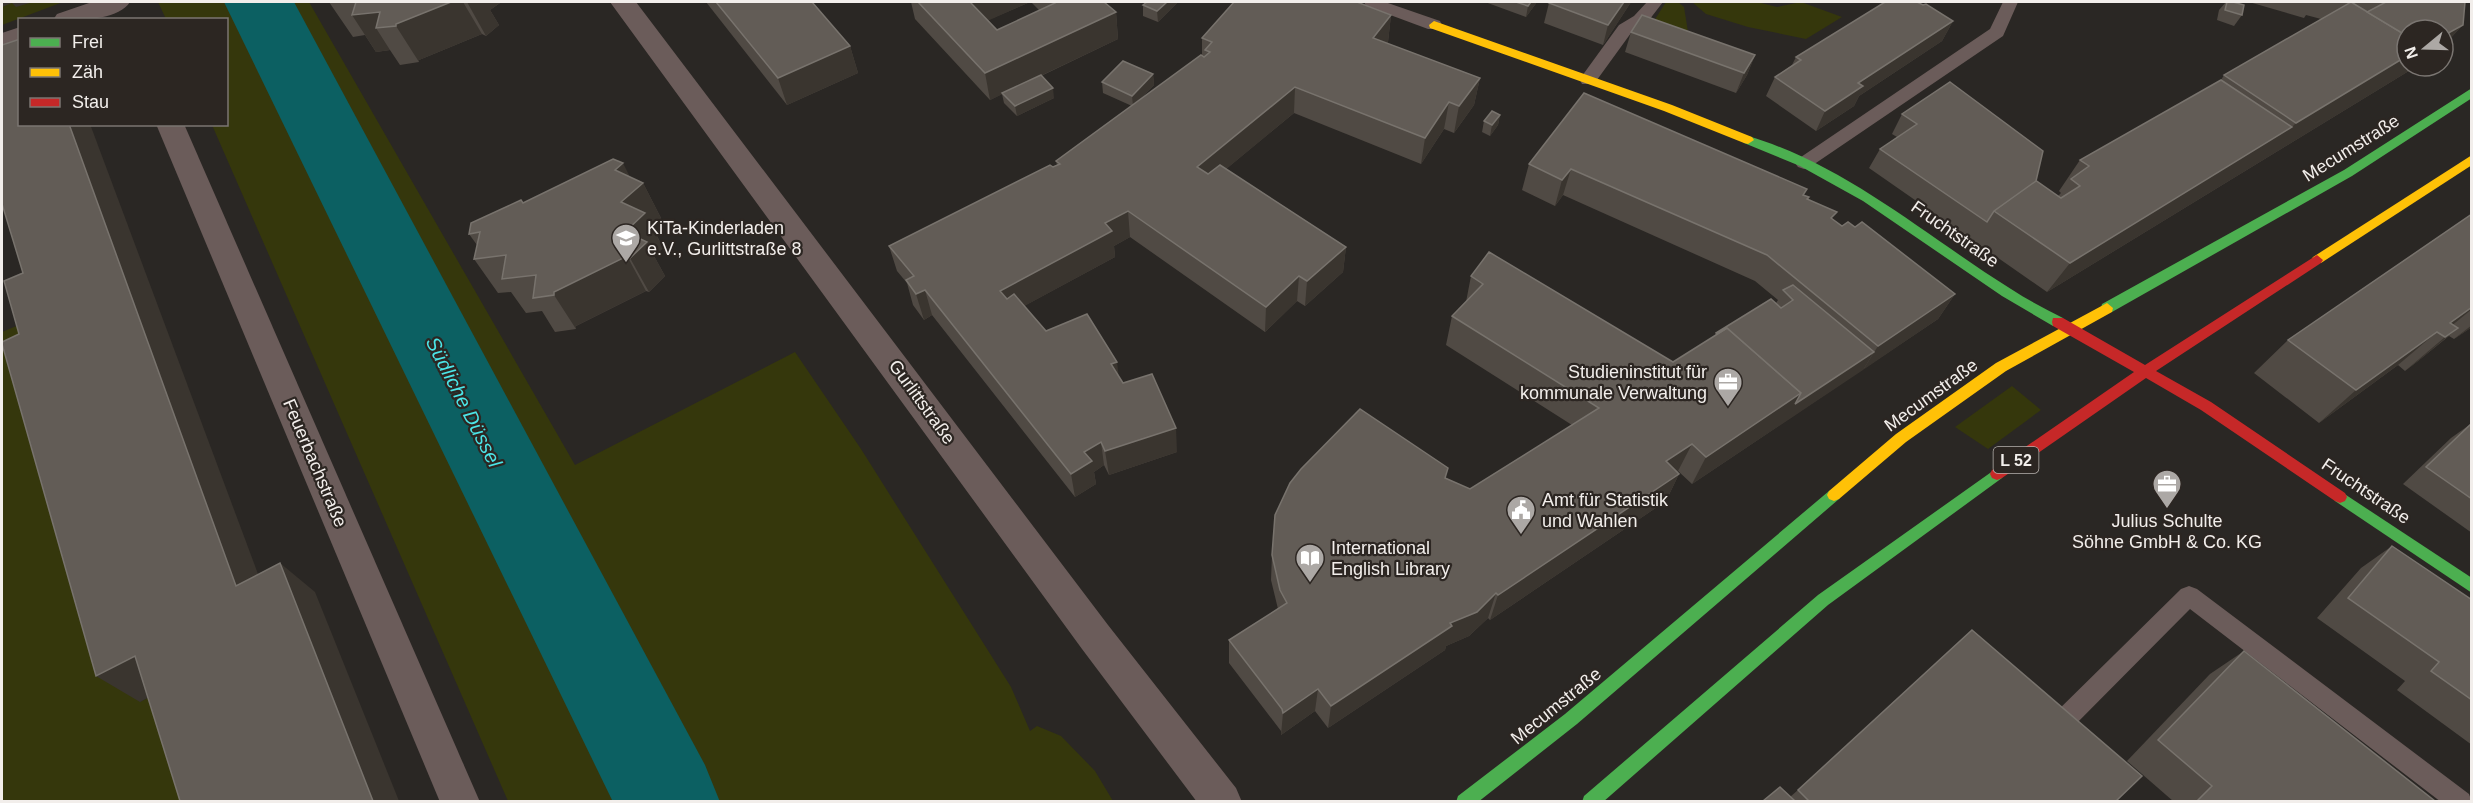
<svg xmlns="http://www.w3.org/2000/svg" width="2473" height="803" font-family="Arial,sans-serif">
  <rect width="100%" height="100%" fill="#2a2724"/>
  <g fill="#35370c">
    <path d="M2,2H63L2,25Z"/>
    <path d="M158,2H309L575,465L795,352L861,449L1011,687L1030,731L1037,726L1061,736L1095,771L1113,801H508L212,125L226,124V20L166,19Z"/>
    <path d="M1666,2H1678L1684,7L1689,38L1652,24Z"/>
    <path d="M1692,2H1757L1777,7L1801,2L1842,17L1806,39L1748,27L1706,14Z"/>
    <path d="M43,315L140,702L177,682L215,801L2,802V332Z"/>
    <path d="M2012,386L2041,410L1988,449L1955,427Z"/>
  </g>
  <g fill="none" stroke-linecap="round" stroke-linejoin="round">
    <path fill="#0c6062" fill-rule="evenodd" d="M224,2H294L705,765L720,802H613Z"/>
    <g fill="#6b5c5a" fill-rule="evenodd">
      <path d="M1364,2H1385L1440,21L1442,25L1440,29H1428L1366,6Z"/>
      <path d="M1647,2H1663L1646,24L1631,33L1594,84H1582L1580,80L1582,76L1619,25L1634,16Z"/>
      <path d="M2003,2H2018L2003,36L1810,167L1804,169L1798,167L1795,163L1798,159L1990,29Z"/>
      <path d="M2189,586L2197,589L2469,794L2472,802H2441L2190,609L2064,736L2056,739L2048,736L2045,728L2048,720L2181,589Z"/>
    </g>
    <g fill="#6b5c5a" fill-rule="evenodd">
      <path d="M92,2H130C117,22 74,20 53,20L57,14Z"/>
      <path d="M610,2H636L1108,625L1236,788L1242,802H1197L1082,649Z"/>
      <path d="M20,27V46L2,51V33Z"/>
      <path d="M156,124H184L480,802H440Z"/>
    </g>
    <g fill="#4caf50" fill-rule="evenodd">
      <path d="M2472,88V98L2352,176L2112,312H2102L2101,308L2102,304L2344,170Z"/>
      <path d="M1748,136C1846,165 1926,236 2011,289C2028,300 2045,309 2063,318L2064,322L2063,326H2053L2002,296L1863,201L1800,166L1744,143L1742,140Z"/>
      <path d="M1997,468L2002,470L2004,474L2002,478L1828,605L1603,802H1582L1584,796L1818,595Z"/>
      <path d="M1834,489L1839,491L1841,495L1839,499L1577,724L1478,802H1456L1458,796L1565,714L1829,491Z"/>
      <path d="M2340,491L2472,578V593L2335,501L2333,497L2335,493Z"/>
    </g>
    <g fill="#ffc107" fill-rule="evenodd">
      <path d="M1434,21L1672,105L1752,137L1754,140L1748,144L1744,143L1664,111L1430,28L1429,25Z"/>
      <path d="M2472,155V165L2321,263H2313L2311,260L2313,257Z"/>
      <path d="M2107,303L2113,308L2112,312L2006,371L1906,442L1839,499L1834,501L1829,499L1827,495L1829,491L1896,434L1996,363Z"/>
    </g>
    <path fill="#c62828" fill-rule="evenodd" d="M2317,255L2323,260L2321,263L2156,371L2211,402L2345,493L2347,497L2345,501L2340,503L2335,501L2201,410L2146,378L2002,478L1997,480L1992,478L1990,474L1992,470L2134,372L2053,326L2052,322L2053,318H2063L2145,365Z"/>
  </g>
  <g fill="#504a44">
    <path d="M329,2H500V3L490,10L499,25L486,36L482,34L419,60V62L400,65L390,50L376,52L365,35L353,37Z"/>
    <path d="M706,2H812L850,46L858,73L787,105Z"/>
    <path d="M911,2H1030L988,20L997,30L1040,11L1031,2H1104L1116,12L1118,39L1041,76L1054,98L1017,116L1004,103L1002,94L990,100L915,19Z"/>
    <path d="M1147,2H1178L1158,22L1143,16V5Z"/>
    <path d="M1485,2H1537L1526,17Z"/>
    <path d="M1550,2H1631L1603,45L1544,23L1549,3Z"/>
    <path d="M2226,2H2233L2242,15L2234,26L2217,20L2219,10Z"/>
    <path d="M2249,2H2465L2463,25L2443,46V30L2417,66L2047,292L1869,168L1880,149L1897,137L1892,134L1902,114L2036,181L2058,196L2061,193L2059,191L2080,160L2221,80L2224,75L2321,19L2306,15L2304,18Z"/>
    <path d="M1923,5L1953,21L1942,41L1859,96L1854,106L1816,131L1766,96L1775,77L1792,65L1796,57Z"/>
    <path d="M1391,15L1388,42L1387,43L1480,78L1474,105L1454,133L1444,129L1421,164L1294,113L1226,169L1346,247L1343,272L1305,306L1297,301L1265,332L1130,237L1114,246L1115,257L1024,306L1046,331L1118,376L1123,383L1177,452L1109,475L1104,465L1094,472L1096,484L1075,497L932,315L924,320L913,305L907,283L897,271L889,246L1057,165L1056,161L1132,106L1103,93L1102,82L1153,74L1154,85L1138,101L1202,55V38Z"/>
    <path d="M1631,32L1755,55L1747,75L1736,93L1625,52Z"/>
    <path d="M1500,115L1498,125L1490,136L1482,132L1484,121Z"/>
    <path d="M1529,164L1804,195L1809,197L1808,200L1842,226L1855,227L1955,294L1938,319L1692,484L1678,471L1677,472L1679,474L1666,501L1490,620L1488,618L1469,636L1446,646L1445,650L1328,728L1315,711L1281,735V731L1229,663V640L1278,609L1271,580L1272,555L1446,478L1470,489L1572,425L1446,345L1452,316L1466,302L1471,276L1673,362L1715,336L1716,333L1776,303L1778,300L1755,281L1563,195L1555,206L1522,190Z"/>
    <path d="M630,177L643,183L661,218L652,226L663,248L654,256L665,276L649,292L646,291L576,326V329L555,332L542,311L526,313L511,292L498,293L474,259L477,245L469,234Z"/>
    <path d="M2472,214V327L2454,339L2449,336L2418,361L2405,371L2398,365L2319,423L2254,373L2288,340Z"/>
    <path d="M2472,423V533L2403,484L2451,438Z"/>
    <path d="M2392,546L2472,600V745L2397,690L2405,681L2317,618L2361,568Z"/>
    <path d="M2244,651L2435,801H2173L2127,761L2210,674Z"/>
    <path d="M1798,790L2116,801H1763L1790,797Z"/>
  </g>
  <g fill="#3a352f">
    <path d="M2,2H33L16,7L12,3L2,7Z"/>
    <path d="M451,2H463L482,34L419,60V62L396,26V24Z"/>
    <path d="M467,2H500V3L490,10L499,25L486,36Z"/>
    <path d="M969,2H1030L974,27Z"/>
    <path d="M1167,2H1178L1158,22L1157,11Z"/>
    <path d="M1531,2H1537L1526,17L1528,6Z"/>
    <path d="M1624,2H1631L1603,45L1608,25Z"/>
    <path d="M380,12L376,28L390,50L376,52L352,15Z"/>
    <path d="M1116,12L1118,39L990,100L985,73Z"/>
    <path d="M1391,15L1388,42L1370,64L1373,38Z"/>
    <path d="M1953,21L1942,41L1859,96L1854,106L1816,131L1825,111L1858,83Z"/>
    <path d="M2463,25L2443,46V36Z"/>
    <path d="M850,46L858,73L787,105L778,78Z"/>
    <path d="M1755,55L1747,75L1736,93L1744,73Z"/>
    <path d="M2407,56V66H2417L2047,292L2070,263L2292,127L2296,123Z"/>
    <path d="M1153,74L1154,85L1133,106L1132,96Z"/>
    <path d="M1480,78L1474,105L1454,133L1459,106Z"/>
    <path d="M1295,87L1294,113L1197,193V167Z"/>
    <path d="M1053,88L1054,98L1017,116L1015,106Z"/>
    <path d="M1449,102L1444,129L1421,164L1425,138Z"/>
    <path d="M1500,115L1498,125L1490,136L1492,125Z"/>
    <path d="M69,124H90L273,614L236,586Z"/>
    <path d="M623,163L636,189L643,183L661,218L652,226L663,248L654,256L665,276L649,292L630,258L615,170Z"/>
    <path d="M1571,169L1563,195L1555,206L1562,180Z"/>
    <path d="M1128,211L1130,237L1114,246L1115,257L1006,316L1000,291L1105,223Z"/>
    <path d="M1346,247L1343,272L1305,306L1307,281Z"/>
    <path d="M627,256L646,291L576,326V329L554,295V292Z"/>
    <path d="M1299,276L1297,301L1265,332L1266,307Z"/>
    <path d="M925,290L932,315L924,320L916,294Z"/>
    <path d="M1955,294L1938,319L1863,370L1878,346Z"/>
    <path d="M2472,307V309L2444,332L2450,323Z"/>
    <path d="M2472,325V327L2454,339Z"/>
    <path d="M2458,328L2418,361L2405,371L2445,337Z"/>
    <path d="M2437,332L2398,365L2319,423L2356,390Z"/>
    <path d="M1874,352L1863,370L1692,484L1706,457L1801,393Z"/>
    <path d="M1117,362L1120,387L1111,364Z"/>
    <path d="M1176,428L1177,452L1109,475L1105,451Z"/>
    <path d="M1101,442L1104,465L1094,472L1096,484L1075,497L1071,474L1084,452Z"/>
    <path d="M1692,444L1678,471L1653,488L1666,461Z"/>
    <path d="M1679,474L1666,501L1490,620L1498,595Z"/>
    <path d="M280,563L315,592L399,801H373Z"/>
    <path d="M1496,593L1488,618L1469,636L1446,646L1445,650L1328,728L1331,706L1450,623Z"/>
    <path d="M135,656L177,682L140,702L96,676Z"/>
    <path d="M1318,689L1315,711L1281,735L1283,713Z"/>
  </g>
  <g fill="#625c56" stroke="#78736d" stroke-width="1.5">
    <path d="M356,2H451L396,24V26L376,28L380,12L352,15Z"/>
    <path d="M716,2H812L850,46L778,78Z"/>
    <path d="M918,2H970L997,30L1055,3L1054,2H1104L1116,12L985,73Z"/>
    <path d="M1147,2H1167L1157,11L1143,5Z"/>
    <path d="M1234,2H1357L1391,15L1373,38L1480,78L1459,106L1449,102L1425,138L1295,87L1197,167L1208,174L1220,165L1346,247L1307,281L1299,276L1266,307L1128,211L1105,223L1112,231L1000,291L1007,299L1014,294L1046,331L1087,314L1117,362L1111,364L1123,383L1152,374L1176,428L1105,451L1101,442L1084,452L1092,461L1071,474L925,290L916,294L906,280L914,276L889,246L1050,165L1053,167L1060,164L1056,161L1201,55L1204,57L1210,52L1205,50L1212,42L1202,38Z"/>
    <path d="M1516,2H1531L1528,6Z"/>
    <path d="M1550,2H1624L1608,25L1549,3Z"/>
    <path d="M1885,2H1917L1923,5L1926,4L1953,21L1858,83L1863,86L1825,111L1775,77L1801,60L1796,57Z"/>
    <path d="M2227,2H2233L2244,5L2242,15L2225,10Z"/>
    <path d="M2351,2L2407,36V56L2296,123L2224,75Z"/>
    <path d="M2386,2H2465L2463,25L2443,36V30H2407V36L2367,12Z"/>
    <path d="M1642,15L1755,55L1744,73L1631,32Z"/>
    <path d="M20,39V124H69L236,586L280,563L373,801H180L135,656L96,676L2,344V342L19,334L4,281L23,273L2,204V45Z"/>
    <path d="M1123,61L1153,74L1132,96L1102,82Z"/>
    <path d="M1041,75L1053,88L1015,106L1002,93Z"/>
    <path d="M2221,80L2292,127L2070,263L1994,211L2035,180L2061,198L2080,186L2071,179L2089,166L2080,160Z"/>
    <path d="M1950,82L2043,151L2036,181L1994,211L1987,222L1880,149L1917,124L1902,114Z"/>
    <path d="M1584,93L1807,189L1803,195L1809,197L1807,199L1837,212L1831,218L1842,226L1848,222L1855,227L1862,222L1955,294L1878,346L1767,255L1571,169L1562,180L1529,164Z"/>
    <path d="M1492,111L1500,115L1492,125L1484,121Z"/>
    <path d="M613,159L623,163L615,170L643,183L621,202L645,213L625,232L647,242L630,258L627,256L554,292V295L533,298L536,275L502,279L506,255L474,259L480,232L469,234L471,223L521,200L523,203Z"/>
    <path d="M2472,214V307L2450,323L2458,328L2445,337L2437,332L2356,390L2288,340Z"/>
    <path d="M1489,252L1673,362L1727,328L1801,393L1706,457L1692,444L1666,461L1679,474L1498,595L1496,593L1477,612L1450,623L1452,626L1331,706L1318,689L1283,713L1282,709L1229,640L1287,603L1280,590L1272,555L1275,515L1290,483L1301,469L1360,409L1448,468L1445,478L1470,489L1599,408L1452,316L1483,284L1471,276Z"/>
    <path d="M1793,285L1874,352L1795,404L1801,393L1727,328L1717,334L1716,333L1771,299L1781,308L1793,300L1783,290Z"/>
    <path d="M2472,423V499L2426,467Z"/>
    <path d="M2392,546L2472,600V700L2431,671L2439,662L2348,598Z"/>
    <path d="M1972,630L2142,776L2116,801H1809L1798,790Z"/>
    <path d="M2244,651L2435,801H2197L2212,786L2158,740Z"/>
    <path d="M1780,787L1795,801H1763Z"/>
  </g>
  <defs>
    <g id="school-pin" transform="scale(1.5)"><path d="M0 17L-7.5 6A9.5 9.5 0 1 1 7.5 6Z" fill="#aca8a5" stroke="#2c2622"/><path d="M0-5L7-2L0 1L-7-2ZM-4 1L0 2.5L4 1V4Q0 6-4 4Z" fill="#fff"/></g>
    <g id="office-pin" transform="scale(1.5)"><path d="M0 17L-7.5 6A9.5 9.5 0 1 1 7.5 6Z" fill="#aca8a5" stroke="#2c2622"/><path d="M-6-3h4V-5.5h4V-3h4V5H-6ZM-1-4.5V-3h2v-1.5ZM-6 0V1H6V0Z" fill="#fff"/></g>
    <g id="civic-pin" transform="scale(1.5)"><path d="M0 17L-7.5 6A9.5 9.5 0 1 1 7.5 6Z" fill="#aca8a5" stroke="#2c2622"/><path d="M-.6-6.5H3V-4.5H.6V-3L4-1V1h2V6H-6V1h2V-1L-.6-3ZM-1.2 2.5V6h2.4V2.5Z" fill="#fff"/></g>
    <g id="library-pin" transform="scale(1.5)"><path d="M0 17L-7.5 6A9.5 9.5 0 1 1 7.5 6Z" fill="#aca8a5" stroke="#2c2622"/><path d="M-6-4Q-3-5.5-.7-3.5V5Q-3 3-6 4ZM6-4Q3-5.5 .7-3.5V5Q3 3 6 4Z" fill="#fff"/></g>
  </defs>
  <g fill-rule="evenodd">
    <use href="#school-pin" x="626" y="238"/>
    <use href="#office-pin" x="1728" y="382"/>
    <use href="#office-pin" x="2167" y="484"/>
    <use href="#civic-pin" x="1521" y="510"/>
    <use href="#library-pin" x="1310" y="558"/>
  </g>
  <g text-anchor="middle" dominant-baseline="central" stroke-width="4.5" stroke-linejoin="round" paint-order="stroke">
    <rect fill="#2c2622" stroke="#b7b2af" stroke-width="1.5" x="1993.5" y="447" width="45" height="26" rx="4.5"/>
    <g font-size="16" font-weight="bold" fill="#f2eeeb">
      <text x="2016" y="460">L 52</text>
    </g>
    <g font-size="18" fill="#f2eeeb" stroke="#2c2622">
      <text transform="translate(2351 148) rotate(-32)">Mecumstraße</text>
      <text transform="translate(1955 234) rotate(35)">Fruchtstraße</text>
      <text transform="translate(1931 395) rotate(-36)">Mecumstraße</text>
      <text transform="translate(922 402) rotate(54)">Gurlittstraße</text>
      <text transform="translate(315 463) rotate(67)">Feuerbachstraße</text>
      <text transform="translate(2366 491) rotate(34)">Fruchtstraße</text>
      <text transform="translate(1556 706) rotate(-39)">Mecumstraße</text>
    </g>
    <g font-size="18" fill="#f2eeeb" stroke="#2c2622" text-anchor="start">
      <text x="647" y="228">KiTa-Kinderladen<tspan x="647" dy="21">e.V., Gurlittstraße 8</tspan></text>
      <text x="1707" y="372" text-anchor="end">Studieninstitut für<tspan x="1707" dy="21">kommunale Verwaltung</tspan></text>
      <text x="1542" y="500">Amt für Statistik<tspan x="1542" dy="21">und Wahlen</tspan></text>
      <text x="2167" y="521" text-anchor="middle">Julius Schulte<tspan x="2167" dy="21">Söhne GmbH &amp; Co. KG</tspan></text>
      <text x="1331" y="548">International<tspan x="1331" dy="21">English Library</tspan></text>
    </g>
    <g font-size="20" font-style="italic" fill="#4be5e7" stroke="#2c2622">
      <text transform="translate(464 402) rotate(63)">Südliche Düssel</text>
    </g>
  </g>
  <rect width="2473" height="803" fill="none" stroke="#f2eeeb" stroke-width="6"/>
  <rect x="18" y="18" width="210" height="108" fill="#2c2622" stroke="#7b7672" stroke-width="1.5"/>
  <rect x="30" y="38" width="30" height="9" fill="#4caf50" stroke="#7b7672" stroke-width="1.5"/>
  <text x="72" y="48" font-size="18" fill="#f2eeeb">Frei</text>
  <rect x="30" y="68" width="30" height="9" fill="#ffc107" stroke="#7b7672" stroke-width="1.5"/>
  <text x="72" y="78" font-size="18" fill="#f2eeeb">Zäh</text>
  <rect x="30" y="98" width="30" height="9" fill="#c62828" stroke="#7b7672" stroke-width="1.5"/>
  <text x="72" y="108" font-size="18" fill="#f2eeeb">Stau</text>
  <g transform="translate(2425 48) rotate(251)"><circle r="28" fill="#2c2622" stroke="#7b7672" stroke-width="1.5"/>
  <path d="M0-4.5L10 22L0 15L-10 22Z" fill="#aca8a5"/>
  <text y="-9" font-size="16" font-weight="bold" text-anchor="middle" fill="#f2eeeb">N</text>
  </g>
</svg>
